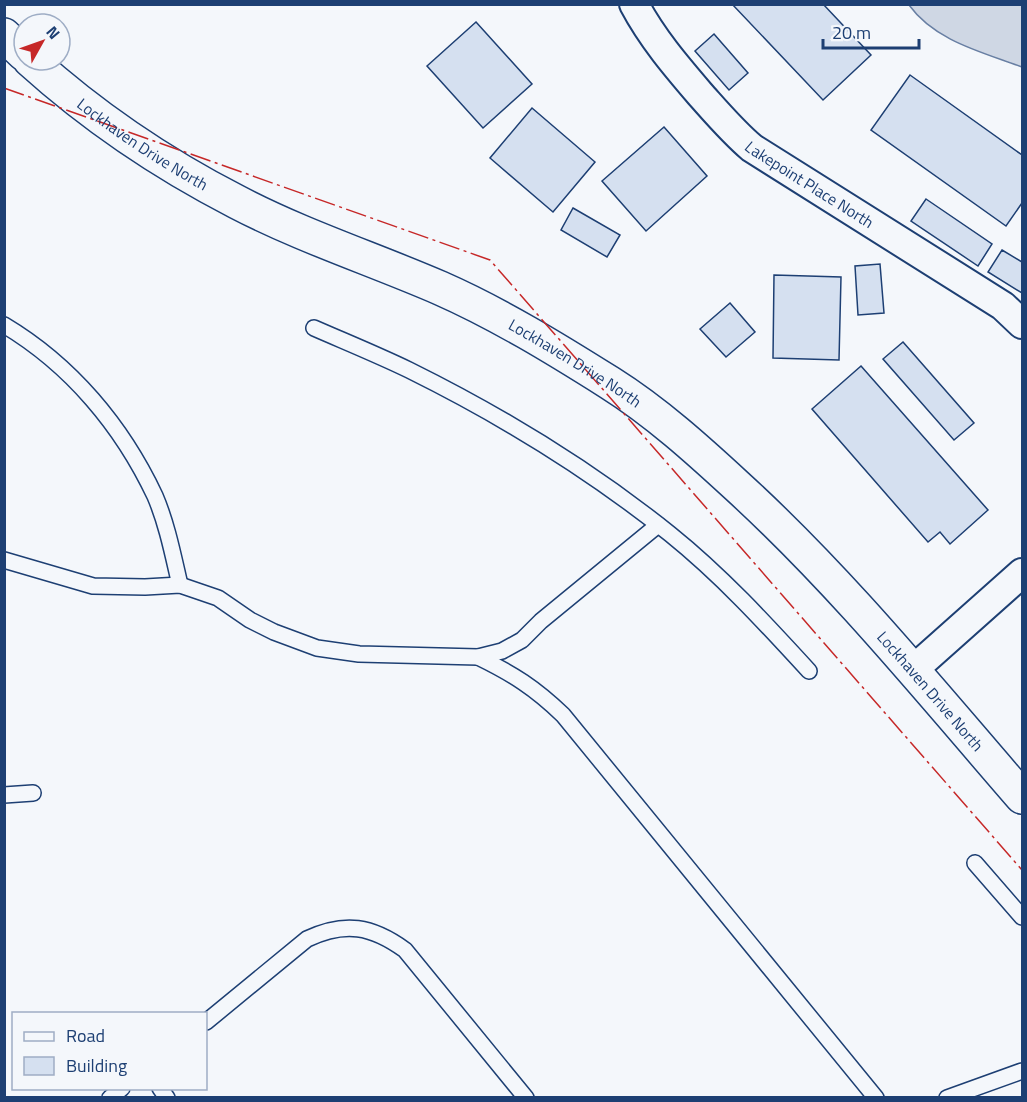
<svg xmlns="http://www.w3.org/2000/svg" width="1027" height="1102" font-family="'Titillium Web',sans-serif">
  <rect width="100%" height="100%" fill="#f4f7fb"/>
  <path fill="#cfd7e4" stroke="#687fa3" stroke-width="1.5" d="M909,5H1022V67C982,52 935,41 909,5Z"/>
  <g fill="#d5e0f0" stroke="#1d3f73" stroke-width="1.5">
    <path d="M732,4H823L871,55L823,100Z"/>
    <path d="M476,22L532,84L483,128L427,66Z"/>
    <path d="M714,34L748,73L729,90L695,51Z"/>
    <path d="M910,75L1022,155V203L1006,226L871,130Z"/>
    <path d="M532,108L595,162L553,212L490,158Z"/>
    <path d="M664,127L707,176L646,231L602,181Z"/>
    <path d="M926,199L992,244L978,266L911,221Z"/>
    <path d="M573,208L620,235L607,257L561,230Z"/>
    <path d="M1002,250L1022,262V293L988,272Z"/>
    <path d="M880,264L884,313L858,315L855,266Z"/>
    <path d="M774,275L841,277L839,360L773,358Z"/>
    <path d="M730,303L755,332L726,357L700,329Z"/>
    <path d="M903,342L974,423L954,440L883,359Z"/>
    <path d="M861,366L988,510L950,544L940,532L928,542L812,409Z"/>
  </g>
  <g fill="none" stroke-linecap="round" stroke-linejoin="round">
    <g stroke="#1d3f73" stroke-width="18">
      <g id="lane">
        <path d="M4,325C71,365 122,426 155,496C167,524 173,555 180,585"/>
        <path d="M314,328C346,342 378,355 409,370C502,416 590,470 670,534C721,575 765,623 809,671"/>
        <path d="M4,560L93,586L145,587L180,585L218,598L250,620L274,632L317,648L359,654L478,657L502,651L522,640L541,621L658,525"/>
        <path d="M478,657C513,674 535,688 563,715L876,1098"/>
        <path d="M4,795L33,793"/>
        <path d="M975,863L1022,917"/>
        <path d="M206,1022L307,939C345,921 372,926 405,950L526,1098"/>
        <path d="M160,1088L167,1098"/>
        <path d="M110,1098L122,1088"/>
        <path d="M947,1098L1022,1071"/>
      </g>
    </g>
    <g stroke="#1d3f73" stroke-width="32">
      <g id="street">
        <path id="s1" d="M634,4C652,38 676,66 700,94C717,113 733,132 752,148L1003,306L1022,324"/>
        <path d="M913,670L1022,573"/>
      </g>
    </g>
    <g stroke="#1d3f73" stroke-width="36">
      <g id="secondary">
        <path d="M4,35L24,54"/>
        <path id="s2" d="M30,60C92,116 163,164 237,202C302,236 373,259 440,288C499,314 556,349 610,383C656,412 698,450 737,486C841,581 930,691 1022,797"/>
      </g>
    </g>
    <use href="#lane" stroke="#f4f7fb" stroke-width="15"/>
    <use href="#street" stroke="#f4f7fb" stroke-width="28"/>
    <use href="#secondary" stroke="#f4f7fb" stroke-width="33"/>
    <path stroke="#c62828" stroke-width="1.5" stroke-dasharray="21 4.5 3 4.5" stroke-linecap="butt" d="M4,88L490,260L1022,870"/>
  </g>
  <g text-anchor="middle" dominant-baseline="central" stroke-width="4.5" stroke-linejoin="round" paint-order="stroke">
    <g font-size="16" fill="#1d3f73" stroke="#f4f7fb">
      <text stroke="none"><textPath href="#s2" startOffset="141">Lockhaven Drive North</textPath></text>
      <text stroke="none"><textPath href="#s1" startOffset="255">Lakepoint Place North</textPath></text>
      <text stroke="none"><textPath href="#s2" startOffset="627">Lockhaven Drive North</textPath></text>
      <text stroke="none"><textPath href="#s2" startOffset="1113">Lockhaven Drive North</textPath></text>
    </g>
  </g>
  <rect width="1027" height="1102" fill="none" stroke="#1d3f73" stroke-width="12"/>
  <rect x="12" y="1012" width="195" height="78" fill="#f4f7fb" stroke="#9eadc5" stroke-width="1.5"/>
  <rect x="24" y="1032" width="30" height="9" fill="#f4f7fb" stroke="#9eadc5" stroke-width="1.5"/>
  <text x="66" y="1042" font-size="18" fill="#1d3f73">Road</text>
  <rect x="24" y="1057" width="30" height="18" fill="#d5e0f0" stroke="#9eadc5" stroke-width="1.5"/>
  <text x="66" y="1072" font-size="18" fill="#1d3f73">Building</text>
  <g transform="translate(42 42) rotate(50)"><circle r="28" fill="#f4f7fb" stroke="#9eadc5" stroke-width="1.5"/>
  <path d="M0-4.5L10 22L0 15L-10 22Z" fill="#c62828"/>
  <text y="-9" font-size="16" font-weight="bold" text-anchor="middle" fill="#1d3f73">N</text>
  </g>
  <path d="M823 39v9h96v-9" fill="none" stroke="#1d3f73" stroke-width="3"/>
  <text x="832" y="39" font-size="18" fill="#1d3f73" stroke="#f4f7fb" stroke-width="4.5" paint-order="stroke">20 m</text>
</svg>
